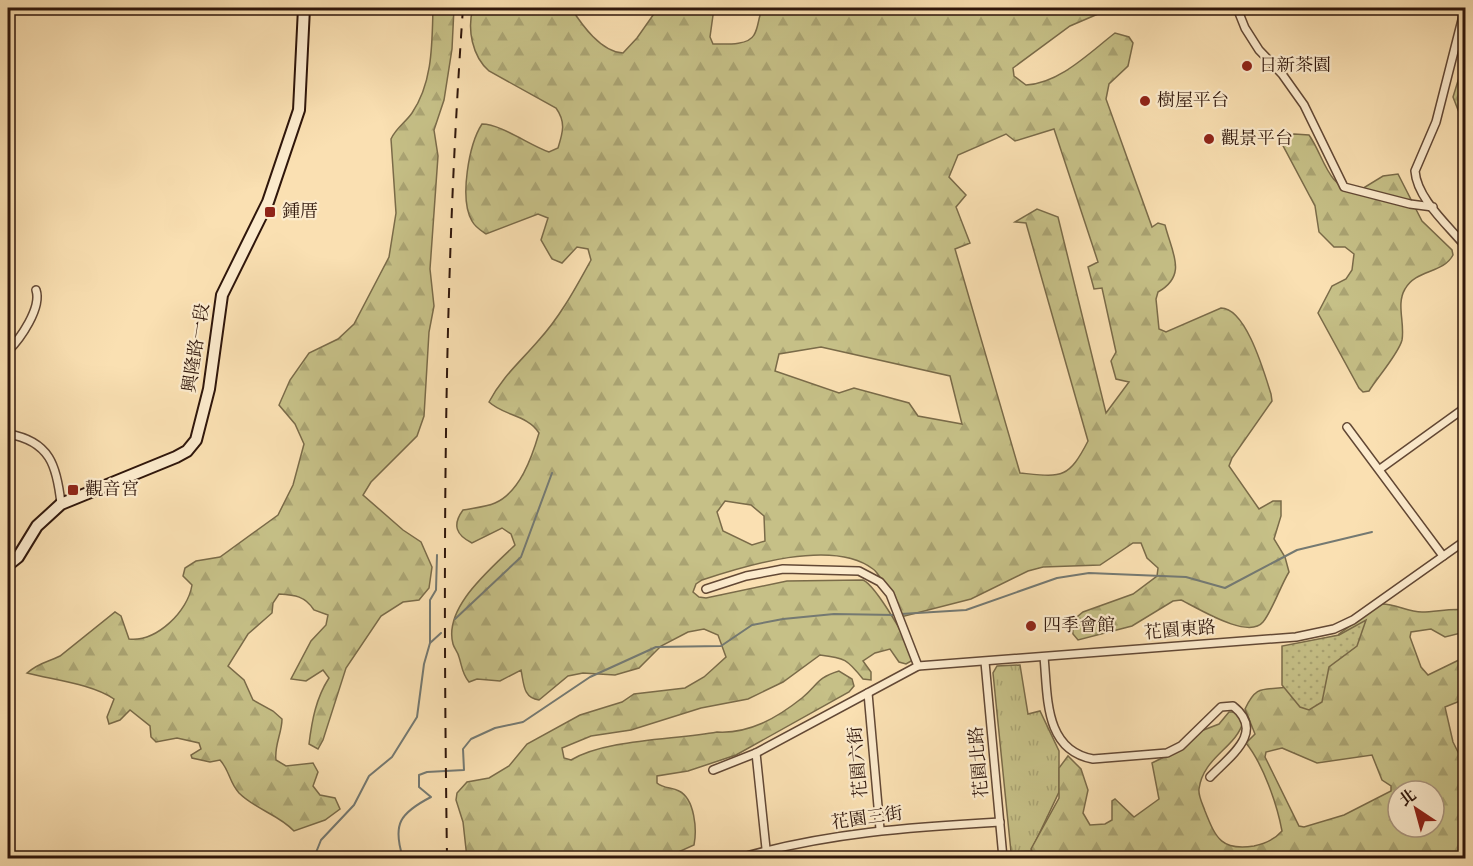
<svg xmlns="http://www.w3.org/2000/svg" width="1473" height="866" font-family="'IM FELL English','Noto Serif TC',serif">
  <defs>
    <pattern id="grass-tufts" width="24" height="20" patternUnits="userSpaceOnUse" patternTransform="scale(1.5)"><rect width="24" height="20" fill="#c6c087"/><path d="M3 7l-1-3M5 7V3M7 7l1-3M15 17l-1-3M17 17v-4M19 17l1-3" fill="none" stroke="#aaa473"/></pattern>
    <pattern id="forest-firs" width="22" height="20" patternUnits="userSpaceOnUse" patternTransform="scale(1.5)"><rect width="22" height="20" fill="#c6c087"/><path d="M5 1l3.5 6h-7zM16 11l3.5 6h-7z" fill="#aaa473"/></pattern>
    <pattern id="park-dots" width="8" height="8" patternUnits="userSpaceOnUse" patternTransform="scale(1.5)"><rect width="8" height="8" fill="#c6c087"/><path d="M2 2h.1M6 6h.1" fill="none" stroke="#aaa473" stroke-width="1.8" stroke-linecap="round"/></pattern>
  </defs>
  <rect width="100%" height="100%" fill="#fae0b2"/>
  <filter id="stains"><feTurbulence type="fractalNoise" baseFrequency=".00333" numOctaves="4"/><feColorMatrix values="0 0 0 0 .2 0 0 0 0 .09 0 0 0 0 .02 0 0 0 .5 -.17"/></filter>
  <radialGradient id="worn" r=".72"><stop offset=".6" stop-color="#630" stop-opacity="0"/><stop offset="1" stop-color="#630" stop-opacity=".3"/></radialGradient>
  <path fill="url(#grass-tufts)" stroke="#7a6b49" stroke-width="1.5" d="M1020,665L1028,714L1040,711L1059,751V792L1031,851L1011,852L993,673L997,666Z"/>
  <g fill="url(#forest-firs)" stroke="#7a6b49" stroke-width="1.5" fill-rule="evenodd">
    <path d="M433,8H454L452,49L444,100L434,130L438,156L430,269L434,306L429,332L424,416L417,436L371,482L363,495L403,530L421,542L432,567L429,588L419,600L403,602L381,616L346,668L323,740L318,749L309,744C312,720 316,698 329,678L323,670L306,681L291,679L311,641L326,625L328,615L314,610C305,596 295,595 279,594L273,603L272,613L248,634L228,666L244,680L253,700L273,711L282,719C282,733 274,746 276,760L286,766L313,763L318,772L313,786L320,795L335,798L340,809L325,820L294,831C278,814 256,810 239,793C229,782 230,771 220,760L210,762L192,758L191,755L201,749L199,743L177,738L156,742L151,737L150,726L130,710L120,720L109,724L107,717L114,699C92,684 54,680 27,673C40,662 46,663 60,656L115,612L121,616L129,639C157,642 188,611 192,585L183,576L185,568L196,561L220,557L278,515L293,485L304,444L295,424L279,405L290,380L309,353L338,339L354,324L389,257L396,213L391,139C396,128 405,123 412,113C433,82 432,43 433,8Z"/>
    <path d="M473,8H571C582,25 601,52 623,53L637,38L658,8H714L710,37L713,44C724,44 748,46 754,35C759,27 758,16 763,8H1112L1070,26L1013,68L1014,76L1026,85C1060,83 1089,53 1115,33L1129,37L1133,43L1128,66L1109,84L1106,99L1152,227L1158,223L1165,225C1172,253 1188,275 1158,292L1156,299L1159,329L1166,332L1221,308C1246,308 1264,372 1271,394L1272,401L1232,458L1229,466L1259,509L1273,501H1281V516L1274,539L1285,557L1289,572C1281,585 1271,613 1263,622C1248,640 1198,608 1181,600L1173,601L1132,626L1078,640L1073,634L1072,621L1083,612L1133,594L1157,576L1158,568L1147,558L1141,543H1133L1100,565L1043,567L1028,571L971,599L901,617C891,605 884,577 873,569C833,538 744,566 702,580L696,584L693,592L699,597L706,598L787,581L863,580C875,585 913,647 913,660L906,664L899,662L890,649L875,653L863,661L871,672V680L863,679C847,659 845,658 820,655L783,682L748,699L701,708L631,730L591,736L562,748L564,758L571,760C607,739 673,740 717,732C749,734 777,718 802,698C818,685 816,678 839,671L852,679L854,686L849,692L736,755L688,771L657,776V783C664,789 672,787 679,791C695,799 697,830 694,845L665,858H467L463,822L456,800L457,793L467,782L489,778L509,766L527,744L580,715L622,702L634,694L685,688L704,677L726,657L718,635L704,629L688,632L661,646L639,668L615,675L583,673L568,676L539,700C523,698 524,684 521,670L500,681L477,679L469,682C462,674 462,666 459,657C458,652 454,648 453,644C443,607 492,568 515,545L511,534L502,528L472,543C456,535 452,525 463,510C473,508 486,507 495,503C520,492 532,457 539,433C528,415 504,416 489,402C502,377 520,362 538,341C560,317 575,289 591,260L588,249L577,247L562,263L552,259L541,240L548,218L538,214L486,234C480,230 475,227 472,221C459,199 469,144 482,124C501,124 529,145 549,152L558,148C563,132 566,122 556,108L489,71C472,56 467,29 473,8ZM1054,129L1098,262L1088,267L1094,289L1102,288L1116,352L1111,361L1116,379L1129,382L1106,413L1058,217L1037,209L1015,222L1026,223L1088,441C1068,480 1061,477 1020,473L955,249L970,243L956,207L966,195L949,177L958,155L1006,134L1015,141ZM821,347L950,376L962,424L918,416L909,403L854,388L839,393L775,371L779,354ZM725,501L751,505L764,516L765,541L752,545L723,531L717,512Z"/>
    <path d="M1465,58L1466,128H1465L1453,97Z"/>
    <path d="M1294,134L1309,135C1324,156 1327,188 1357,192L1383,176L1398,174L1422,221L1452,250L1453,255C1443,274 1416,269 1405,289C1396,304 1405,323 1402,340C1399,353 1377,378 1369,391L1363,392L1359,388L1318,313L1332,286L1346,279L1352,270L1354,254L1345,247H1334L1319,232L1315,206L1280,140Z"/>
    <path d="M1380,604C1395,603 1407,612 1422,612C1436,612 1451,608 1465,610V632L1445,637L1431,629L1411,632L1410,637L1421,667L1428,675L1465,657V699L1445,707L1453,742L1465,766V858H1052L1033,853L1031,849L1059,798V768L1068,756L1081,769L1088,790L1083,813L1090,825L1105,824L1112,820V801L1115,799L1134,817L1159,799L1152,763L1176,751L1201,731L1219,724L1229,712H1237L1243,722C1236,748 1203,757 1199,789C1198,796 1203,805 1205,811C1216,839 1222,851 1254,846C1264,844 1275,839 1282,831C1277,804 1263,764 1246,743L1255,734L1245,709C1257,683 1264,691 1288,687C1299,685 1310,678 1321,674L1339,634ZM1282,748L1317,763L1372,755L1382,780L1391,786V791L1344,815L1304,827L1299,826L1265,757L1266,752ZM1398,791H1434V827H1398Z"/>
  </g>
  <path fill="url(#park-dots)" stroke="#7a6b49" stroke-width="1.5" d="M1366,620L1357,646L1329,667L1322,702L1309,710L1300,707L1282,685V646L1339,635Z"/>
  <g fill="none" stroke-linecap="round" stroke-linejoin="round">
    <g stroke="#747972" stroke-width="2">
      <path d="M901,614L966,610L1057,578L1089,573L1186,577L1225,588L1297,550L1372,532"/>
      <path d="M455,619L521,557L552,473"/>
      <path d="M430,643V600L436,590L437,555"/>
      <path d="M318,858L315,855L321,840L354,805L369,776L392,757L417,717L424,664L430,643L441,633"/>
      <path d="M403,858C392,824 400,813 431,797L419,787V775L427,772L464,770L463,749L471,739L495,728L523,722L590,677L656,647L721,646L752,625L783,619L834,614L895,615"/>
    </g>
    <g stroke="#624835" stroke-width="10">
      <g id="street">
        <path d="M1237,8L1245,28L1259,50L1282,74L1304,105L1344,187L1410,204L1433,207"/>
        <path d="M1465,8L1436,122L1415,171C1417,199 1449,226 1466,247"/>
        <path d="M8,351C20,339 42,308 36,290"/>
        <path d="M1347,427L1443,556"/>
        <path d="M8,434C50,441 57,466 61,504"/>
        <path d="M1380,469L1466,407"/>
        <path d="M706,589L746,576L783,569L859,571L880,582L890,594L918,666"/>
        <path d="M1044,657C1048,697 1044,750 1093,759L1167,753L1181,746L1221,707L1233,706C1266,732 1230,756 1210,777"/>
        <path d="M985,662L1003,858"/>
        <path d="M868,693L880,829"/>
        <path d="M756,753L767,858"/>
        <path d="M713,770L756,753L918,666L1296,637L1334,629L1353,620L1466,540"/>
        <path d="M740,858C826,833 911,827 1000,822"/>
        <path d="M989,858H1003"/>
      </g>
    </g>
    <g stroke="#2f160b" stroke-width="14">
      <path id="secondary" d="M8,565L18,557L37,526L61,504L176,457L187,451L196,440L209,389L222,295L268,202L299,110L304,8"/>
    </g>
    <use href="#street" stroke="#fcebcd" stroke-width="7"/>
    <use href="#secondary" stroke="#fcebcd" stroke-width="10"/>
    <path stroke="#2f160b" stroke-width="2" stroke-dasharray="10 10" stroke-linecap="butt" d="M447,858C443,575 443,290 463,8"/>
  </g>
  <g fill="#8f2418" stroke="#fcebcd" stroke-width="2">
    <circle cx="1247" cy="66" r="6"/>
    <circle cx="1145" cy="101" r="6"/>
    <circle cx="1209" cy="139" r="6"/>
    <rect x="264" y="206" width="12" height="12" rx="3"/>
    <rect x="67" y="484" width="12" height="12" rx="3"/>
    <circle cx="1031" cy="626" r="6"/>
  </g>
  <g text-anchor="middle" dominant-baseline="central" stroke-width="4.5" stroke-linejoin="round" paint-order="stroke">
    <g font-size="18" fill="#2f160b" stroke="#fcebcd" text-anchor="start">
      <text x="1259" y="66">日新茶園</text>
      <text x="1157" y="101">樹屋平台</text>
      <text x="1221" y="139">觀景平台</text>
      <text x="282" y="212">鍾厝</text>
      <text x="85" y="490">觀音宮</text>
      <text x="1043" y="626">四季會館</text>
    </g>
    <g font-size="18" fill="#2f160b" stroke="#fcebcd">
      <text transform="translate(197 348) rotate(-81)">興隆路一段</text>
      <text transform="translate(1180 631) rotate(-5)">花園東路</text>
      <text transform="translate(859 762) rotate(-95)">花園六街</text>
      <text transform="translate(980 762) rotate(-95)">花園北路</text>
      <text transform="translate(867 819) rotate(-8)">花園三街</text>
    </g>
  </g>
  <rect width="1473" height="866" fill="none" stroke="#fae0b2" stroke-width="30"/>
  <rect x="9" y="9" width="1455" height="848" fill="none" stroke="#2f160b" stroke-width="3"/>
  <rect x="15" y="15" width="1443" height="836" fill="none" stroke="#2f160b" stroke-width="1.5"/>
  <g transform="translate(1416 809) rotate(324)"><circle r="28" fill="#fcebcd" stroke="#aa967f" stroke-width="1.5"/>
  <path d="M0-4.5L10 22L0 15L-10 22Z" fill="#8f2418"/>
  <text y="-9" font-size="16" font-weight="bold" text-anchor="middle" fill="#2f160b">北</text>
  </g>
  <rect width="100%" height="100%" filter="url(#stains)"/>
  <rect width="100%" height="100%" fill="url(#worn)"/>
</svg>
